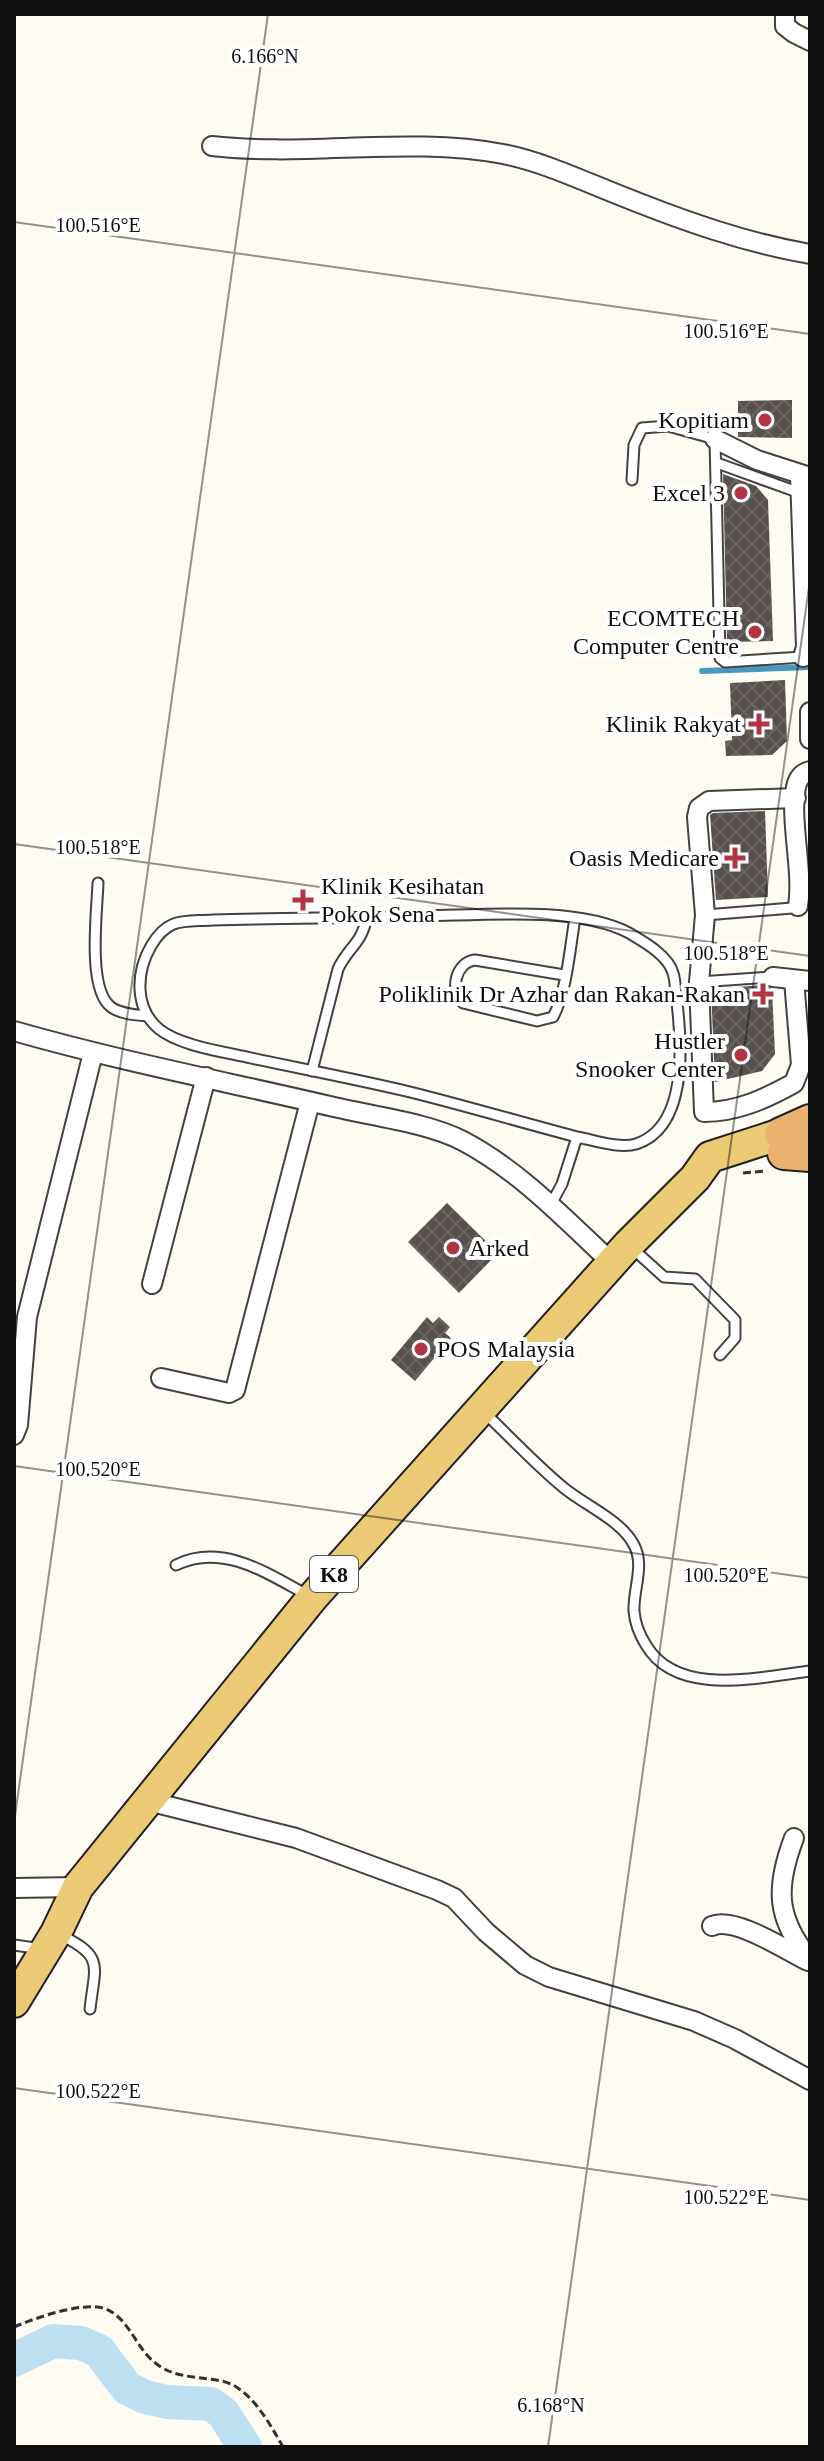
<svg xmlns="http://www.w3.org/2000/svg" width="824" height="2461" font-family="'Times New Roman',serif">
  <defs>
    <pattern id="building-cross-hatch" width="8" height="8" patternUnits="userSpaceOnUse" patternTransform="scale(2)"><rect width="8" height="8" fill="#57504d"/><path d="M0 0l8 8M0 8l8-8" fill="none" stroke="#6a6562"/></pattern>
  </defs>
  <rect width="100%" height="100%" fill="#fefbf3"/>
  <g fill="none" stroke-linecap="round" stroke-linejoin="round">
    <path stroke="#4997c1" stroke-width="6" d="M702,671L810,667"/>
    <path stroke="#bcdff1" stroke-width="34" d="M14,2360L53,2341L81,2343L99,2351L127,2388L145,2397L167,2402L211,2404L223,2413L245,2447"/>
  </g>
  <g fill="url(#building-cross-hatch)">
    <path d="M792,400V438L738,437V401Z"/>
    <path d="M723,474L756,486L768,500L773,641L727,642Z"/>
    <path d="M785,680L787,741L772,755L726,756L725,741L732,740L730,683Z"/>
    <path d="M765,811L768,897L716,900L710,815L713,813Z"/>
    <path d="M765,985L772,989L775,1054L762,1071L715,1082L711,989Z"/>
    <path d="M447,1203L498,1253L459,1293L408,1242Z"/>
    <path d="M427,1317L433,1323L439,1317L450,1327L445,1333L451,1338L415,1381L391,1360Z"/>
  </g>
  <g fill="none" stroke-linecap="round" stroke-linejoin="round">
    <g stroke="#424242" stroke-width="13">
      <g id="service">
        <path d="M717,463L800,493"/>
        <path d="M632,480L634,445L642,428L668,426L715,439L720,658L725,662L803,657"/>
        <path d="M98,883C97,912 87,989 111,1007C120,1014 136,1015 147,1016"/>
        <path d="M705,915L792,908L798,906"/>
        <path d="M564,975L475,960C456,962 449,990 463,1003L537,1021L553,1017C567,991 570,947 575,918"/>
        <path d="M699,982L773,977"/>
        <path d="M312,1071L338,969C349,946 362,944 367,916"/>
        <path d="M550,1206L562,1184L577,1137C520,1122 463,1105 406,1091C355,1079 303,1069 251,1058C225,1052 180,1046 159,1029C134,1008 136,972 151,946C168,917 183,922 213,920C284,918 355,918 425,916C483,915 578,906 629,933C644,942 668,955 673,973C676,982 675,993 677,1003C682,1045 688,1127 636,1144C619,1149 594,1140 577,1137"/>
        <path d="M631,1247L664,1277L695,1279L735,1320V1338L720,1355"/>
        <path d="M485,1413C511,1438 536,1465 564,1488C586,1506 621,1520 634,1545C645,1566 633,1589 634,1611C635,1624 639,1634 646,1645C677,1698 760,1677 810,1671"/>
        <path d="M176,1565C223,1542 268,1574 309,1596"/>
        <path d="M59,1934C105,1957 95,1964 90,2009"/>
        <path d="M14,1945L42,1949"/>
      </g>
    </g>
    <g stroke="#424242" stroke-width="22">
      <g id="minor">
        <path d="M785,14V26L794,33L810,41"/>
        <path d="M212,146C308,157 409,136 503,154C544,162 585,182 624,197C684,221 746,243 810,254"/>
        <path d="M715,439L757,460L810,477"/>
        <path d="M800,475L806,647L803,657"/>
        <path d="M810,712V739"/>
        <path d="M798,906C804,870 788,816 797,783C800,776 803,773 810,771"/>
        <path d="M773,977L810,981"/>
        <path d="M794,980L801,1065L794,1083C765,1099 737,1112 704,1112L699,982L705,915L697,817L699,808L709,801L796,798"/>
        <path d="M14,1031C119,1061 227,1082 334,1107C372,1116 429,1123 463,1141C520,1171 566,1220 613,1264"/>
        <path d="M152,1284L206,1077"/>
        <path d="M161,1378L229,1393L235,1390L310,1102"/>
        <path d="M14,1435L18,1425L27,1317L93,1053"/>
        <path d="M148,1801L296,1838L437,1890L454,1898L486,1932L525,1965L549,1977L694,2021L735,2039L810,2080"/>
        <path d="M794,1838C775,1888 776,1918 810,1960"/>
        <path d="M14,1888L78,1887"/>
        <path d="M712,1926C734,1916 786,1950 808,1961"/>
      </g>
    </g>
    <g stroke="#202020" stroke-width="34">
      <path id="primary" d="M14,2002L56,1933L78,1887L312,1598L628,1245L695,1178L710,1157L781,1134L806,1131"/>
    </g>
    <g stroke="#202020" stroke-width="36">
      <g id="trunk">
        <path d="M781,1134L810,1121"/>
        <path d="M784,1153L810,1155"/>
      </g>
    </g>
    <g stroke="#313131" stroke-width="3" stroke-dasharray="8 4" stroke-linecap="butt">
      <path d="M743,1173L767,1171"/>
      <path d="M14,2327C35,2318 81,2302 103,2308C128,2316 135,2346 153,2361C173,2379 197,2376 222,2381C250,2387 270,2424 283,2447"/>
    </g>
    <use href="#service" stroke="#fff" stroke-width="9"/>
    <use href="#minor" stroke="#fff" stroke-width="18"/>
    <use href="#primary" stroke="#ecc975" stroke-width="30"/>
    <use href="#trunk" stroke="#eab26e" stroke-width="32"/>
  </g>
  <path fill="none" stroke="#0f0f0f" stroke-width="2" stroke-opacity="0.45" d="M14,222L810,334M14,844L810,956M14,1466L810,1578M14,1823L268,14M14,2088L810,2200M548,2447L810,580"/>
  <g fill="#b33340" stroke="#fff" stroke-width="3">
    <circle cx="765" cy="420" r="8"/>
    <circle cx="741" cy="493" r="8"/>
    <circle cx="755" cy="632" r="8"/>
    <path d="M755 712h8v8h8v8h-8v8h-8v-8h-8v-8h8z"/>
    <path d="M731 846h8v8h8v8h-8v8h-8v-8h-8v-8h8z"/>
    <path d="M299 888h8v8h8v8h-8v8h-8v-8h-8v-8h8z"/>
    <path d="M759 982h8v8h8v8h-8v8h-8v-8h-8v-8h8z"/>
    <circle cx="741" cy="1055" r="8"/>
    <circle cx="453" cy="1248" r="8"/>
    <circle cx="421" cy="1349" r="8"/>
  </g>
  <g text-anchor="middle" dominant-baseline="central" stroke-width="8" stroke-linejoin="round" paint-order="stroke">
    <rect fill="#fff" stroke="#575757" stroke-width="2" x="310" y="1556" width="48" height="36" rx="6"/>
    <g font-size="22" font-weight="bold" fill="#0f0f0f">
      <text x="334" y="1574">K8</text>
    </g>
    <g font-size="24" fill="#0f0f0f" stroke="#fff" text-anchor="end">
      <text x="749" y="420">Kopitiam</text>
      <text x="725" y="493">Excel 3</text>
      <text x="739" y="618">ECOMTECH<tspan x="739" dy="28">Computer Centre</tspan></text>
      <text x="741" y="724">Klinik Rakyat</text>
      <text x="719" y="858">Oasis Medicare</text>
      <text x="321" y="886" text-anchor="start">Klinik Kesihatan<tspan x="321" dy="28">Pokok Sena</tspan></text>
      <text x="745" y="994">Poliklinik Dr Azhar dan Rakan-Rakan</text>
      <text x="725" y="1041">Hustler<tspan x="725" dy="28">Snooker Center</tspan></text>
      <text x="469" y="1248" text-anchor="start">Arked</text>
      <text x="437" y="1349" text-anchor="start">POS Malaysia</text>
    </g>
  </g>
  <g font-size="20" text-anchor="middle" fill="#0f0f0f" stroke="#fff" stroke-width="8" stroke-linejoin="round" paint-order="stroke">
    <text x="265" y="63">6.166°N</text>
    <text x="98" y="232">100.516°E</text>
    <text x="726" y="338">100.516°E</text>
    <text x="98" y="854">100.518°E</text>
    <text x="726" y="960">100.518°E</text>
    <text x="98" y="1476">100.520°E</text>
    <text x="726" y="1582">100.520°E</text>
    <text x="98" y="2098">100.522°E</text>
    <text x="726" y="2204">100.522°E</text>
    <text x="551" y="2412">6.168°N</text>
  </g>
  <rect width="824" height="2461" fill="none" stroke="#0f0f0f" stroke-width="32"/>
</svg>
